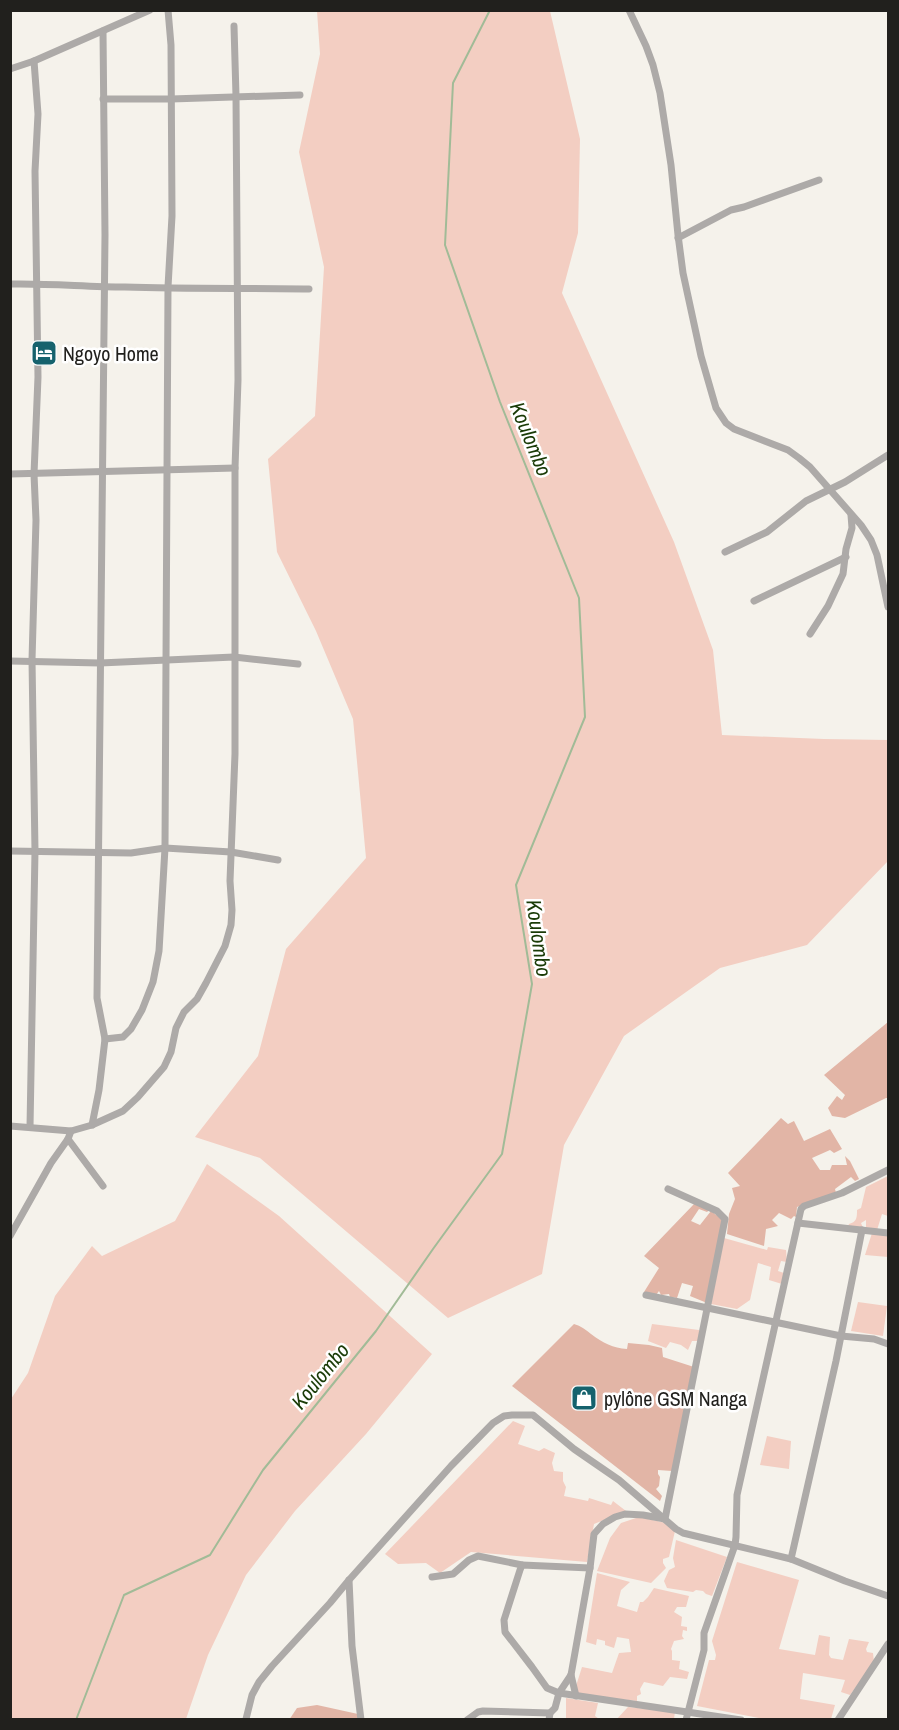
<svg xmlns="http://www.w3.org/2000/svg" width="899" height="1730" font-family="'Archivo Narrow',sans-serif">
  <rect width="100%" height="100%" fill="#f5f2eb"/>
  <g fill="#f3cec2">
    <path d="M317,11H550L580,139L578,233L562,293L674,542L713,650L722,735L824,739L888,740V861L807,945L720,968L624,1036L564,1145L542,1274L448,1318L260,1158L195,1137L258,1056L286,949L366,858L353,719L316,631L277,552L268,459L315,416L324,267L299,152L320,54Z"/>
    <path d="M207,1164L279,1216L432,1354L366,1434L295,1511L246,1575L208,1655L186,1719H11V1399L28,1373L55,1296L92,1246L102,1256L175,1221Z"/>
    <path d="M888,1176V1216L882,1214L877,1230L866,1227V1220L861,1223L863,1228L848,1226L849,1224C857,1222 857,1217 857,1210L861,1208L866,1187Z"/>
    <path d="M872,1233L888,1235V1257L865,1255Z"/>
    <path d="M724,1238L767,1250L768,1247L786,1250L787,1262L781,1261L778,1271L784,1273L782,1284L769,1280L771,1267L758,1263L750,1300L737,1309L711,1304Z"/>
    <path d="M858,1302L887,1306L883,1336L851,1331Z"/>
    <path d="M652,1324L699,1330V1341H692L688,1350L681,1345L670,1342L666,1348L648,1341Z"/>
    <path d="M513,1421L525,1426L518,1444L539,1451L544,1448L555,1453L552,1463L554,1471L563,1472V1481L566,1487L564,1496L588,1501L589,1498L611,1505L613,1501L626,1511L594,1524L587,1562L471,1552L440,1573L426,1563L398,1564L385,1554Z"/>
    <path d="M767,1436L791,1441L789,1469L760,1465Z"/>
    <path d="M639,1517L666,1523L675,1531L669,1557L663,1559V1563L666,1568L651,1583L597,1571L610,1538L621,1523Z"/>
    <path d="M676,1540L727,1557L712,1596L706,1594L703,1591L696,1590L693,1592L667,1588L664,1581L669,1570L675,1567L673,1558Z"/>
    <path d="M737,1562L799,1580L779,1649L815,1655L819,1635L830,1637L829,1655L831,1658L843,1660L849,1639L869,1642L866,1649L867,1652L873,1653L874,1662L850,1695L841,1692L845,1680L803,1673L800,1699L835,1705L831,1719H764L697,1706L709,1660H715L716,1655L712,1641Z"/>
    <path d="M597,1573L630,1582L621,1590L617,1606L637,1612L640,1602H643L648,1597L654,1588L689,1596L686,1607H677L674,1612L682,1617L681,1626L687,1627V1631L683,1630L682,1636L684,1639L674,1641L671,1649L672,1651V1660L680,1661L679,1669L689,1672L687,1679L670,1677L663,1686L644,1682L640,1689L641,1694L637,1696V1701L578,1694L576,1686L582,1667L612,1673L619,1653L631,1652L629,1639L617,1637L614,1648L605,1645V1641L597,1639L596,1645L586,1642Z"/>
    <path d="M566,1698L598,1703L595,1716L599,1719H566Z"/>
    <path d="M628,1707L675,1712L674,1719L616,1720Z"/>
  </g>
  <g fill="#e2b5a6">
    <path d="M888,1022V1098H886L845,1118L832,1116L828,1108L837,1096L842,1100L845,1095L824,1075Z"/>
    <path d="M781,1118L788,1124L794,1121L804,1141L830,1129L842,1149L834,1153L830,1150L812,1158L820,1170H830L832,1165H847L845,1156L850,1161L859,1179L855,1181L851,1177L835,1189L836,1193L797,1207L796,1217L794,1216L791,1219L779,1213L772,1220L778,1226L766,1229L764,1246L727,1234L729,1214L735,1199L732,1188L740,1186L728,1173Z"/>
    <path d="M695,1203L710,1209L707,1212L699,1209L691,1221L700,1225L711,1211L723,1220L707,1303L690,1296L693,1286L682,1283L677,1298L670,1297L669,1294L661,1295L659,1291L656,1295L644,1292L659,1268L644,1256Z"/>
    <path d="M574,1324C581,1326 586,1330 591,1334C603,1343 613,1348 627,1349L628,1343L649,1345L662,1348L663,1357L694,1367L672,1471L658,1470V1474L660,1477L659,1486L656,1489L662,1496L660,1501L512,1386Z"/>
    <path d="M317,1705L358,1714L359,1720H289L297,1708Z"/>
  </g>
  <g fill="none" stroke-linecap="round" stroke-linejoin="round">
    <path stroke="#a1bb97" stroke-width="2" d="M76,1720L124,1595L210,1555L263,1470L376,1331L433,1249L502,1154L532,984L516,885L585,717L579,598L500,402L445,245L453,83L490,10"/>
    <g stroke="#adaaa8" stroke-width="7">
      <path d="M629,10L646,46L653,65L660,93L671,165L678,235L683,273L701,356L716,408L726,423L734,429L788,450L799,458L810,467L861,525L871,540L877,555L888,607"/>
      <path d="M10,69L34,61L150,10"/>
      <path d="M103,99H171L300,95"/>
      <path d="M678,238L731,210L744,207L819,180"/>
      <path d="M10,284C50,283 86,287 125,287C186,289 248,288 309,289"/>
      <path d="M10,474L235,468"/>
      <path d="M725,552L767,532L806,501L845,482L888,455"/>
      <path d="M754,601L846,557"/>
      <path d="M810,634L828,606L843,574L846,549L852,528L851,515"/>
      <path d="M10,661L100,663L234,657L298,664"/>
      <path d="M10,851L131,853L165,848L231,852L278,860"/>
      <path d="M105,1039L123,1037L131,1029L142,1010L153,982L159,951L165,848L168,287L172,216L171,45L168,10"/>
      <path d="M92,1125L99,1090L105,1039L97,998L105,235L103,31"/>
      <path d="M10,1126L71,1131L92,1125L123,1111L138,1097L164,1067L171,1052L176,1028L184,1012L197,999L206,983L225,946L231,925L232,910L230,881L235,754V468L238,380L236,96L234,26"/>
      <path d="M30,1127L35,851L32,660L36,520L34,474L38,377L35,171L38,114L34,61"/>
      <path d="M68,1139L103,1186"/>
      <path d="M798,1223L888,1233"/>
      <path d="M10,1236L51,1163L68,1139L71,1131"/>
      <path d="M646,1295L841,1336L874,1339L888,1344"/>
      <path d="M791,1559L836,1361L862,1230"/>
      <path d="M590,1568L522,1565L520,1570L504,1620L505,1632L532,1667L547,1688L559,1693L741,1720"/>
      <path d="M432,1577L453,1574L469,1560L478,1556L522,1565"/>
      <path d="M349,1580L352,1646L361,1720"/>
      <path d="M571,1675L576,1696"/>
      <path d="M246,1719L252,1695L259,1682L272,1666L330,1603L349,1580L451,1466L493,1423L504,1416L512,1415H533L574,1449L619,1480L676,1529L683,1533L791,1559L845,1581L888,1596"/>
      <path d="M467,1720L478,1712L483,1711L550,1713"/>
      <path d="M549,1720L550,1713L555,1708L559,1693L571,1675L590,1568L594,1534L603,1524L615,1517L625,1514L643,1515L665,1519L725,1219L717,1211L668,1189"/>
      <path d="M686,1720L704,1650V1633L735,1545L736,1537L737,1495L801,1209L804,1206L842,1193L888,1170"/>
      <path d="M838,1720L888,1644"/>
    </g>
  </g>
  <defs>
    <g id="hotel-square" transform="scale(1.35)"><rect x="-9" y="-9" width="18" height="18" rx="4" fill="#15626d" stroke="#fff"/><path d="M-6-4.5h1.5V1H6V5H4.5V3h-9V5H-6ZM-4 0a1.8 1.8 0 1 1 3.6 0ZM.5 0V-2.5h3Q6-2.5 6 0Z" fill="#fff"/></g>
    <g id="shop-square" transform="scale(1.35)"><rect x="-9" y="-9" width="18" height="18" rx="4" fill="#15626d" stroke="#fff"/><path d="M-5-2.5h2.3a2.7 3.5 0 0 1 5.4 0H5L5.5 6h-11ZM-1.5-2.5h3a1.5 2.3 0 0 0-3 0Z" fill="#fff"/></g>
  </defs>
  <g fill-rule="evenodd">
    <use href="#hotel-square" x="44" y="353"/>
    <use href="#shop-square" x="584" y="1398"/>
  </g>
  <g text-anchor="middle" dominant-baseline="central" stroke-width="5" stroke-linejoin="round" paint-order="stroke">
    <g font-size="20" fill="#21201d" stroke="#fff" text-anchor="start">
      <text x="63" y="353">Ngoyo Home</text>
      <text x="604" y="1398">pylône GSM Nanga</text>
    </g>
    <g font-size="21" font-style="italic" fill="#1a3b07" stroke="#fff">
      <text transform="translate(531 439) rotate(68)">Koulombo</text>
      <text transform="translate(539 938) rotate(82)">Koulombo</text>
      <text transform="translate(320 1376) rotate(-51)">Koulombo</text>
    </g>
  </g>
  <rect width="899" height="1730" fill="none" stroke="#21201d" stroke-width="24"/>
</svg>
